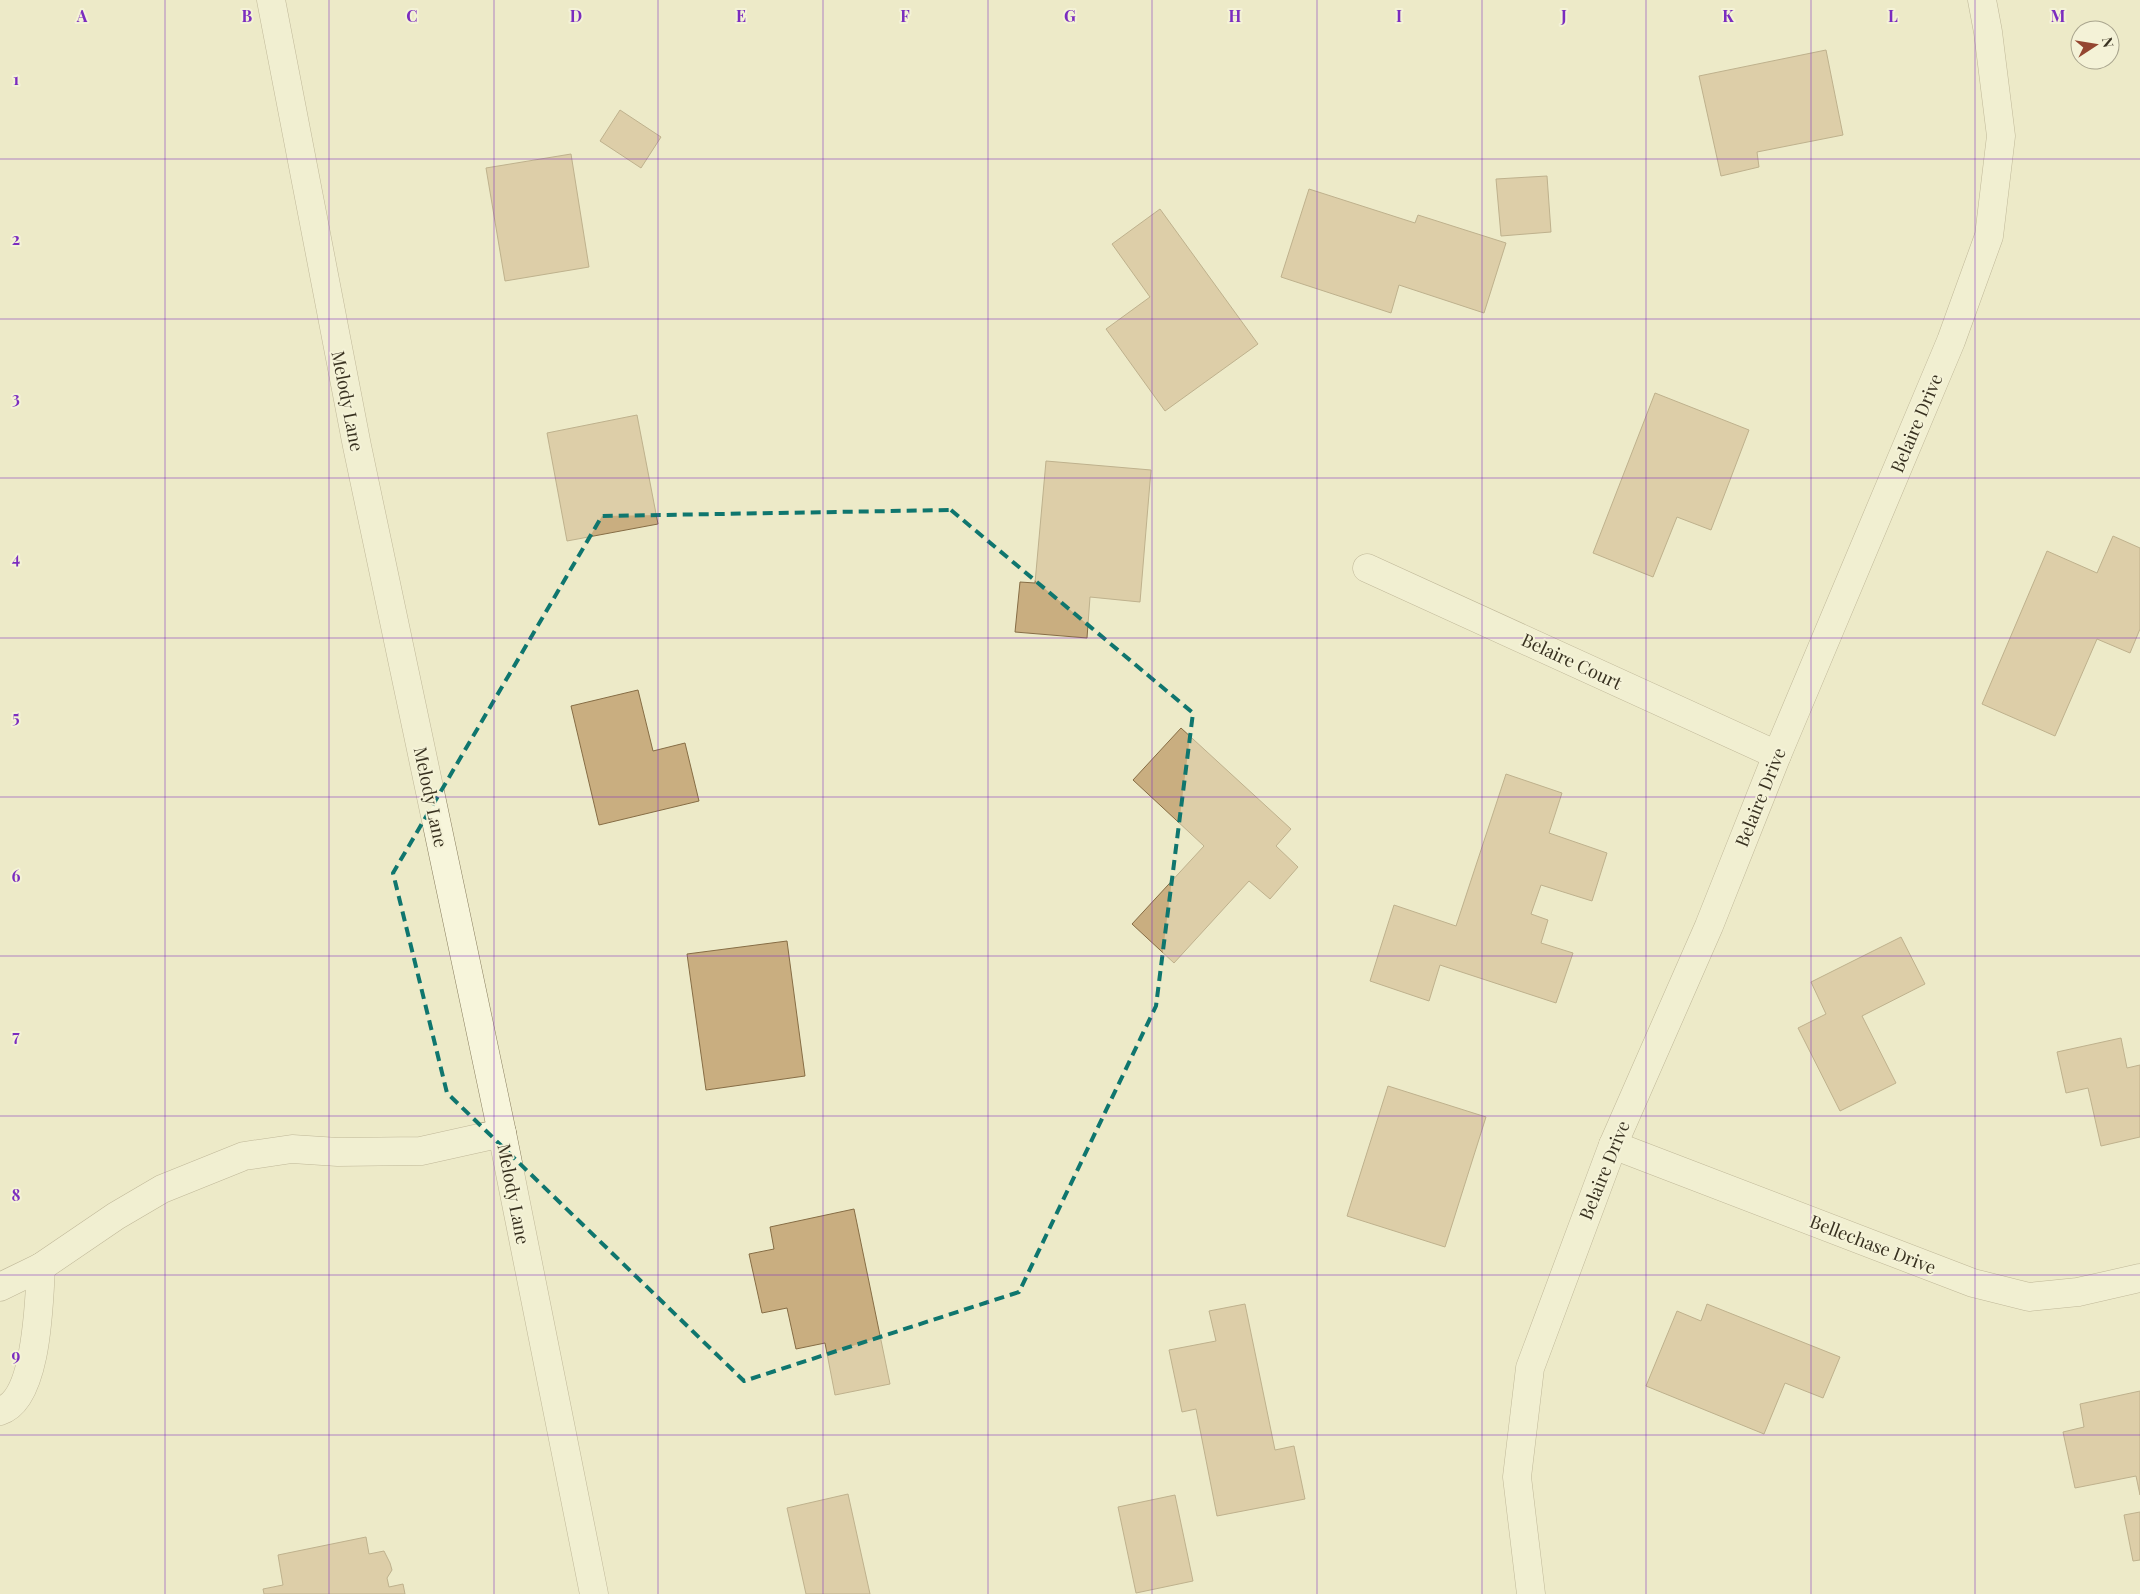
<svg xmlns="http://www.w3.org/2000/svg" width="2140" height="1594" font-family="'Playfair Display',serif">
  <rect width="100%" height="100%" fill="#edeac8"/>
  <g fill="#c9ae80" stroke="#866d45">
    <path d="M1826,50L1843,135L1757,152L1759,167L1721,176L1699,76Z"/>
    <path d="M620,110L661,137L641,168L600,141Z"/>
    <path d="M571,154L589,267L505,281L486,168Z"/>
    <path d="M1547,176L1551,232L1501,236L1496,179Z"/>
    <path d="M1309,189L1415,223L1418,215L1506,243L1484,313L1399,285L1391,313L1281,277Z"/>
    <path d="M1160,209L1258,344L1165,411L1106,329L1150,297L1112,244Z"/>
    <path d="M1655,393L1749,430L1711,530L1677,517L1653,577L1593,553Z"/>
    <path d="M637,415L658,524L567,541L547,433Z"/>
    <path d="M1046,461L1151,470L1140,602L1090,597L1087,638L1015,632L1020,582L1035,583Z"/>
    <path d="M2113,536L2140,548V629L2130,653L2097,639L2055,736L1982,704L2047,551L2097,573Z"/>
    <path d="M638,690L653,751L685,743L699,801L599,825L571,706Z"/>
    <path d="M1181,728L1291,829L1276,846L1298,867L1270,899L1249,881L1174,963L1132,924L1204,846L1133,780Z"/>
    <path d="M1506,774L1562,793L1549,833L1607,853L1592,901L1541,885L1531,914L1548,920L1541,943L1573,953L1556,1003L1440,965L1429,1001L1370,981L1394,905L1456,926Z"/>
    <path d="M1901,937L1925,984L1862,1016L1896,1083L1840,1111L1798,1028L1826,1014L1811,982Z"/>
    <path d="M787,941L805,1076L706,1090L687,954Z"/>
    <path d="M2121,1038L2127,1068L2140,1065V1137L2101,1146L2088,1088L2066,1093L2057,1052Z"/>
    <path d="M1388,1086L1486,1117L1445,1247L1347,1216Z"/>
    <path d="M854,1209L890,1384L835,1395L825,1343L796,1349L787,1308L762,1313L749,1254L774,1249L770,1227Z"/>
    <path d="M1245,1304L1275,1450L1294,1446L1305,1499L1217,1516L1196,1409L1182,1412L1169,1350L1216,1341L1209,1311Z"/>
    <path d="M1707,1304L1840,1357L1823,1398L1785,1383L1764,1434L1646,1386L1677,1311L1701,1321Z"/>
    <path d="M2140,1391V1495L2136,1476L2075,1488L2063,1432L2084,1427L2080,1404Z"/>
    <path d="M848,1494L870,1594H806L787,1508Z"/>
    <path d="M1175,1495L1193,1581L1136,1593L1118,1507Z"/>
    <path d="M2140,1512V1560L2133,1561L2124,1515Z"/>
    <path d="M366,1537L369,1554L384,1551L390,1563L392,1570L387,1578L389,1587L403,1584L405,1594H264L263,1589L283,1585L278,1555Z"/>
  </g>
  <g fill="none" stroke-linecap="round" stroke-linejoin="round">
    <g stroke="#887d5e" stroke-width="29">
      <g id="minor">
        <path d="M271,0L357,446L502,1133L594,1594"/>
        <path d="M1367,568L1777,755"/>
        <path d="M1613,1145L1973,1283L2029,1297L2078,1292L2140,1278"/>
        <path d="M0,1287L41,1267L116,1216L162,1189L244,1156L292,1149L338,1152L421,1151L502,1133"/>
        <path d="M0,1411C38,1400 39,1300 41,1267"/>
        <path d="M1531,1594L1517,1477L1530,1368L1613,1145L1709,926L1777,755L1951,341L1989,236L2001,136L1988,32L1982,0"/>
      </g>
    </g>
    <use href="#minor" stroke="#f7f5db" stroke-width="28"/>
  </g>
  <path d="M0 0H2140V1594H0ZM951,510L1193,713L1156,1006L1019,1292L744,1381L447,1093L393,873L602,516Z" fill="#edeac8" fill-opacity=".55" fill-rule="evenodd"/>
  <path fill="none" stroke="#0f766e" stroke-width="4" stroke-dasharray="10 6" stroke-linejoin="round" d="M951,510L1193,713L1156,1006L1019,1292L744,1381L447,1093L393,873L602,516Z"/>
  <path fill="none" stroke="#7b2cbf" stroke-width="1" stroke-opacity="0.55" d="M165,0V1594M329,0V1594M494,0V1594M658,0V1594M823,0V1594M988,0V1594M1152,0V1594M1317,0V1594M1482,0V1594M1646,0V1594M1811,0V1594M1975,0V1594M0,159H2140M0,319H2140M0,478H2140M0,638H2140M0,797H2140M0,956H2140M0,1116H2140M0,1275H2140M0,1435H2140"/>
  <g text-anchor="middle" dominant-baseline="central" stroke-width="4" stroke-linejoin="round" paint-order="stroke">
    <g font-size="18" fill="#393221" stroke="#f4f2d7">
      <text transform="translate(348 401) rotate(79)">Melody Lane</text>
      <text transform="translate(1916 423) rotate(-67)">Belaire Drive</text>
      <text transform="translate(1572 661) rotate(25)">Belaire Court</text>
      <text transform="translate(431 797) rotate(78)">Melody Lane</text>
      <text transform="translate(1760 797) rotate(-68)">Belaire Drive</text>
      <text transform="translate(1604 1170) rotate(-68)">Belaire Drive</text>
      <text transform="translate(514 1194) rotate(79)">Melody Lane</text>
      <text transform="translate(1873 1244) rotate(21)">Bellechase Drive</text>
    </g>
  </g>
  <g font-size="16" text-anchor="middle" font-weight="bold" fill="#7b2cbf" stroke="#f4f2d7" stroke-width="4" stroke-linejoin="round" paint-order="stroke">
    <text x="82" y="22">A</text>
    <text x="247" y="22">B</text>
    <text x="412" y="22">C</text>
    <text x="576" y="22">D</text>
    <text x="741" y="22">E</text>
    <text x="905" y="22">F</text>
    <text x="1070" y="22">G</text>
    <text x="1235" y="22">H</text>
    <text x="1399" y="22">I</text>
    <text x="1564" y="22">J</text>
    <text x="1728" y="22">K</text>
    <text x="1893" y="22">L</text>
    <text x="2058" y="22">M</text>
    <text x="16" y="85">1</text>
    <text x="16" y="245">2</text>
    <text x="16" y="404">3</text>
    <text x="16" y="564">4</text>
    <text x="16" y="723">5</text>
    <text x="16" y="882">6</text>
    <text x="16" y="1042">7</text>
    <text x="16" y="1201">8</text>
    <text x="16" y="1361">9</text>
  </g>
  <g transform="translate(2095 45) rotate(78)"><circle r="24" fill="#f4f2d7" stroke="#a9a58e"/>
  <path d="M0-4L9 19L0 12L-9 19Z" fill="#944631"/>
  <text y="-8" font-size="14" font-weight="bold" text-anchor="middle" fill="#393221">N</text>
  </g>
</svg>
